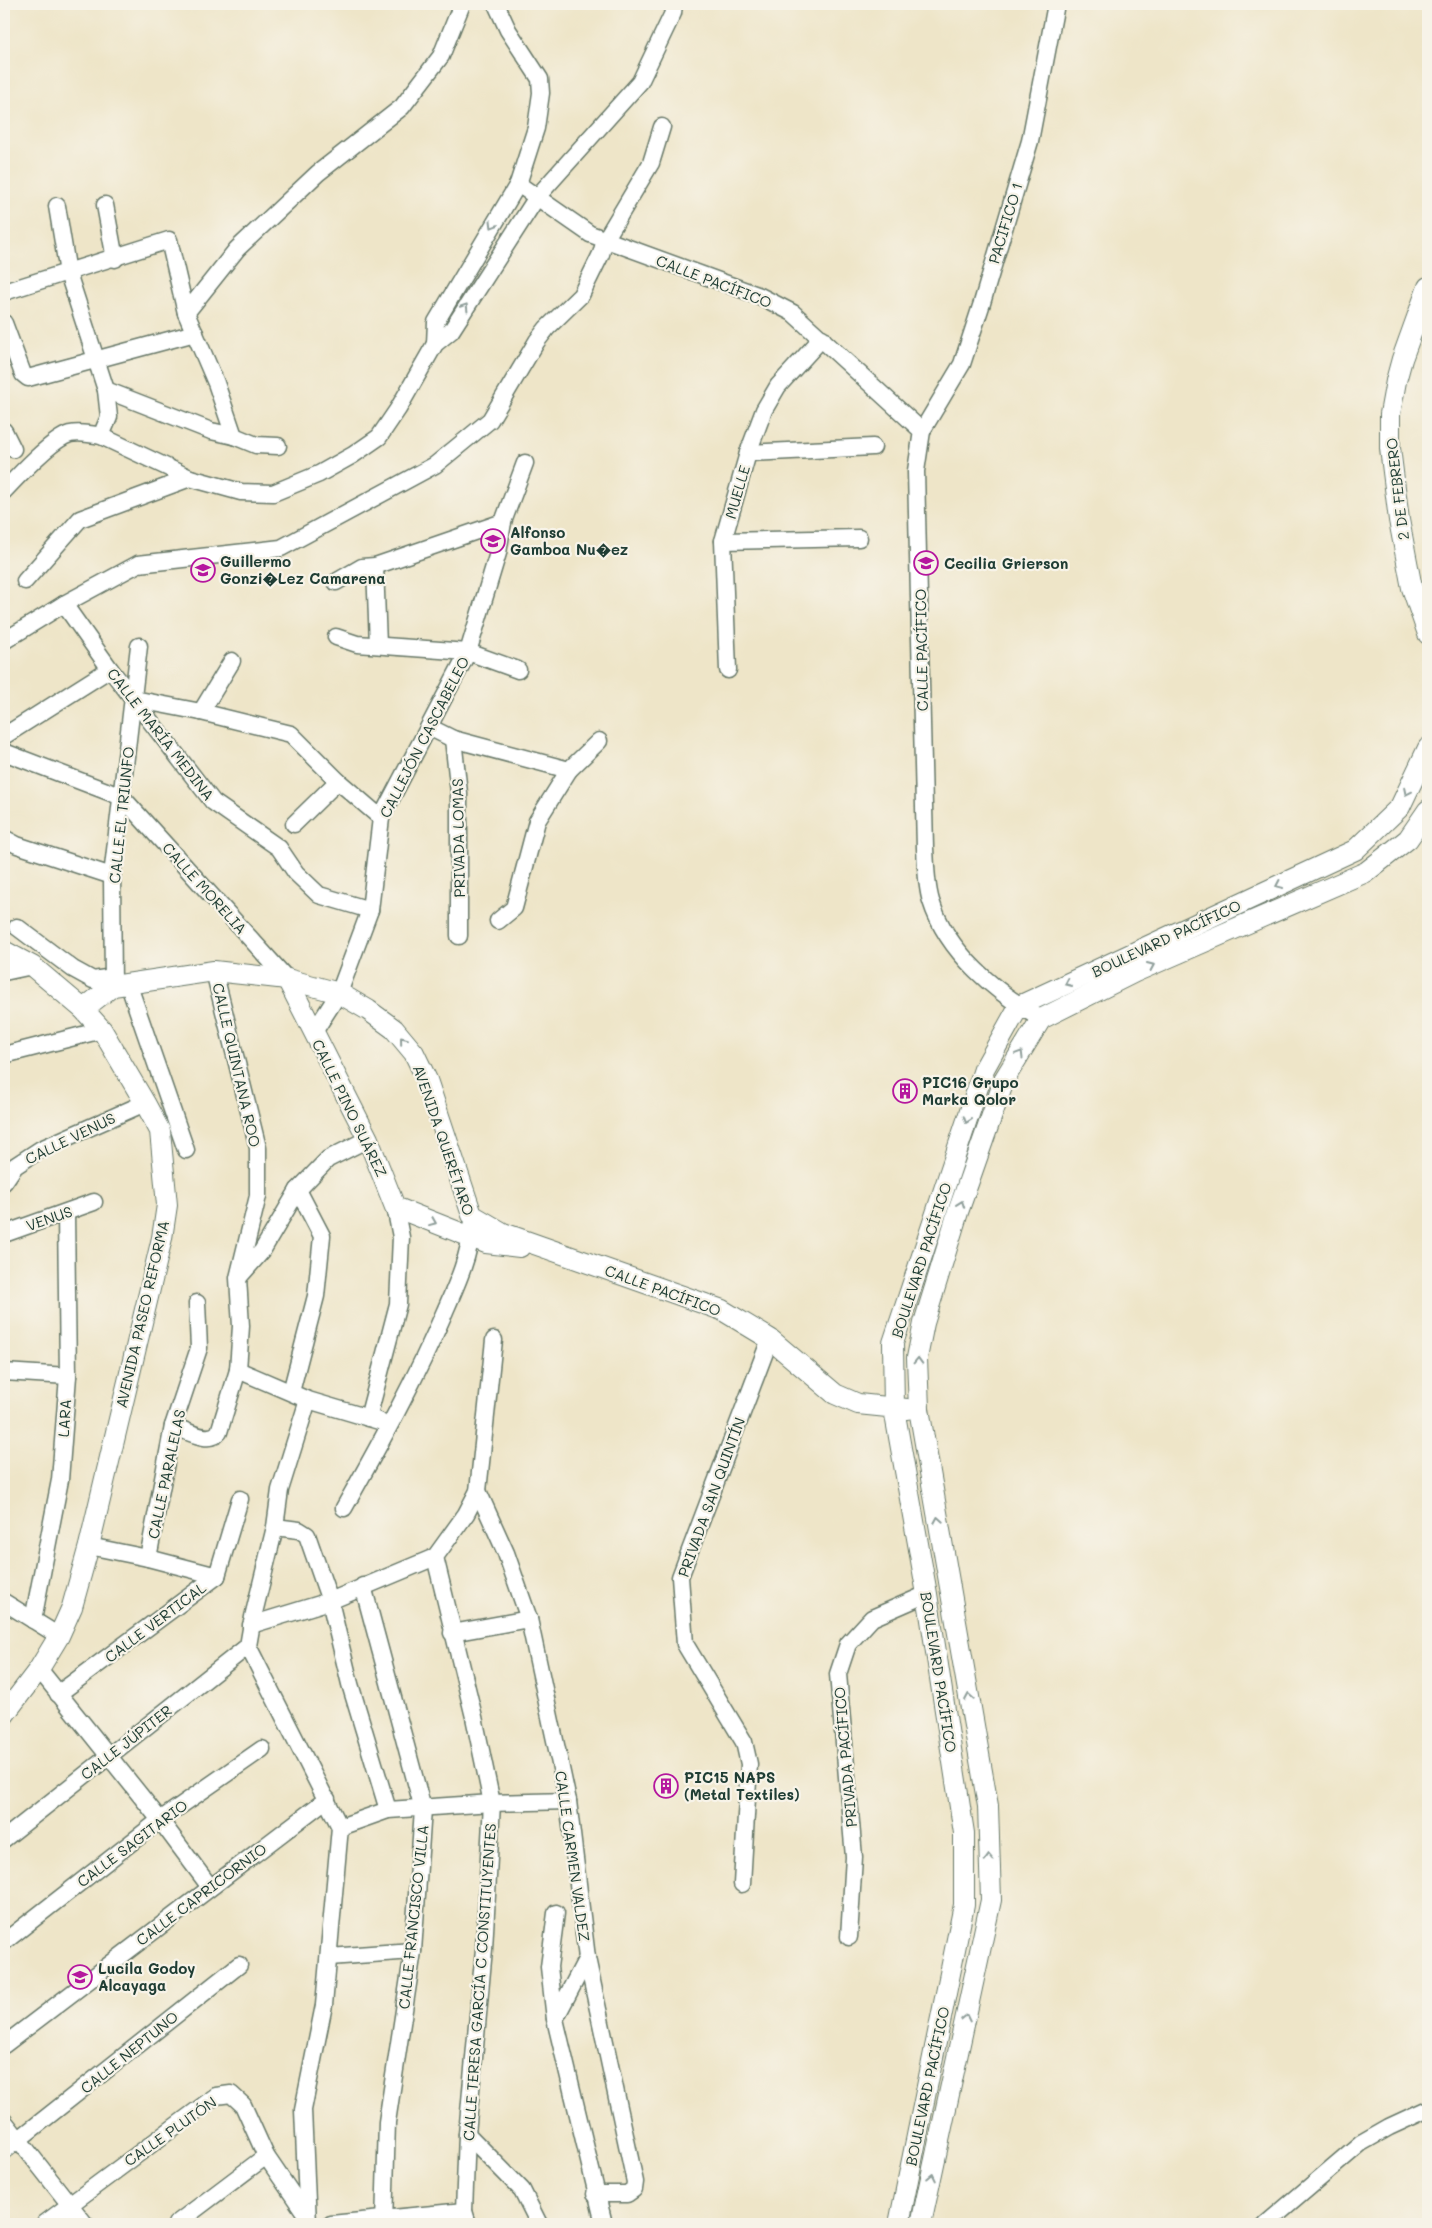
<svg xmlns="http://www.w3.org/2000/svg" width="1432" height="2228" font-family="Mali,sans-serif">
  <rect width="100%" height="100%" fill="#f7f3e8"/>
  <filter id="ink" filterUnits="userSpaceOnUse"><feTurbulence type="fractalNoise" baseFrequency=".02" numOctaves="2"/><feDisplacementMap in="SourceGraphic" scale="10" xChannelSelector="R" yChannelSelector="G"/><feConvolveMatrix kernelMatrix="1 2 1 2 8 2 1 2 1" color-interpolation-filters="sRGB"/></filter>
  <filter id="wash" filterUnits="userSpaceOnUse"><feTurbulence type="fractalNoise" baseFrequency=".0096" numOctaves="4" result="noise"/><feDisplacementMap in="SourceGraphic" scale="20" xChannelSelector="R" yChannelSelector="G"/><feGaussianBlur stdDeviation="1.12" result="paint"/><feColorMatrix in="noise" values="0 0 0 0 0 0 0 0 0 0 0 0 0 0 0 0 0 1.4 0 .05"/><feComposite in="paint" operator="in"/></filter>
  <g filter="url(#wash)">
    <rect width="100%" height="100%" fill="#eee5c8"/>
  </g>
  <g filter="url(#ink)">
    <g fill="none" stroke-linecap="round" stroke-linejoin="round">
      <g stroke="#677868" stroke-width="19">
        <g id="minor">
          <path d="M496,4L508,30L540,79L541,93L536,128L518,184L590,234L760,296L793,313L922,431"/>
          <path d="M105,205L115,259"/>
          <path d="M57,206L68,273L106,390L109,417L101,436"/>
          <path d="M4,292L169,240L186,313L216,383L234,436"/>
          <path d="M186,313L237,249L318,173L402,107L441,56L462,4"/>
          <path d="M4,323L23,374L28,378L195,333"/>
          <path d="M435,344L436,322L518,184"/>
          <path d="M106,390L211,431L234,436L256,445L278,446"/>
          <path d="M4,431L13,449"/>
          <path d="M748,453L873,447"/>
          <path d="M4,491C17,477 52,439 70,434C80,432 91,434 101,436L190,478L241,492L273,493L319,474L353,455L379,437L398,409L435,344L451,331L537,197L640,82L673,13L674,4"/>
          <path d="M723,541L859,538"/>
          <path d="M375,566L378,645"/>
          <path d="M25,581L80,519L190,478"/>
          <path d="M336,582L362,567L375,566L503,522"/>
          <path d="M64,604L110,669L213,802L279,848L296,873L319,895L370,910"/>
          <path d="M336,637L357,644L468,652L518,670"/>
          <path d="M4,641L64,604L138,564L281,548L435,465L490,420L537,341L547,328L581,295L601,254L605,240L651,163L662,127"/>
          <path d="M728,670L723,541L748,453L764,410L778,386L822,338"/>
          <path d="M134,699L201,712L291,734L338,781L381,818"/>
          <path d="M201,712L232,661"/>
          <path d="M429,727L453,739L569,770"/>
          <path d="M4,736L110,669"/>
          <path d="M453,739L459,793V936"/>
          <path d="M4,752L122,797L287,979"/>
          <path d="M294,824L338,781"/>
          <path d="M4,838L17,845L112,876"/>
          <path d="M498,921L514,908L537,821L569,770L599,741"/>
          <path d="M17,927L73,969L93,980L113,977"/>
          <path d="M4,972L32,966"/>
          <path d="M128,983L186,1150"/>
          <path d="M113,986L112,876L139,646"/>
          <path d="M1041,1019C997,993 947,953 931,901C926,885 926,865 925,848L916,471L922,431L962,364L982,303L1030,141L1056,4"/>
          <path d="M314,1032L339,993L370,910L381,818L468,652L498,553L503,522L525,463"/>
          <path d="M4,1055L102,1030"/>
          <path d="M4,1182L15,1166L41,1149L145,1103"/>
          <path d="M4,1234L94,1202"/>
          <path d="M240,1276L262,1251L298,1190L328,1159L368,1139"/>
          <path d="M238,1370L308,1400L379,1421"/>
          <path d="M4,1372L68,1376"/>
          <path d="M291,1392L316,1296L322,1236L298,1190"/>
          <path d="M368,1418L398,1304L401,1237L395,1207"/>
          <path d="M173,1426C186,1430 209,1445 219,1432L238,1370L241,1326L238,1278L258,1196V1148L214,971"/>
          <path d="M478,1491L506,1553L529,1619L568,1801L587,1958L635,2182L634,2189L627,2194H595"/>
          <path d="M344,1508C380,1444 416,1379 445,1311C457,1284 470,1255 472,1225"/>
          <path d="M275,1527L299,1530L307,1535L330,1601L350,1684L388,1810"/>
          <path d="M89,1546L148,1558L217,1576"/>
          <path d="M148,1558L173,1426L199,1348L197,1303"/>
          <path d="M217,1576L240,1499"/>
          <path d="M363,1586L423,1809L413,1951L387,2122L384,2224"/>
          <path d="M4,1602L59,1636"/>
          <path d="M33,1620L60,1480L68,1376L66,1213"/>
          <path d="M251,1625L330,1601L435,1557"/>
          <path d="M452,1633L529,1619"/>
          <path d="M39,1669L160,1820L210,1887"/>
          <path d="M58,1694L217,1576"/>
          <path d="M340,1827L388,1810L492,1803L568,1801"/>
          <path d="M4,1839L248,1646"/>
          <path d="M742,1884L749,1764L744,1742L685,1644L680,1577L770,1339"/>
          <path d="M849,1937L854,1857L838,1674L848,1644L872,1618L927,1594"/>
          <path d="M4,1942L160,1820L262,1749"/>
          <path d="M329,1957L413,1951"/>
          <path d="M587,1958L555,2019L604,2224"/>
          <path d="M555,2019L549,1967L556,1913"/>
          <path d="M4,2045L327,1799"/>
          <path d="M4,2121L85,2224"/>
          <path d="M467,2134L522,2190L539,2224"/>
          <path d="M4,2151L239,1965"/>
          <path d="M44,2224L216,2096L231,2094L243,2105L266,2156L307,2216"/>
          <path d="M176,2224L266,2156"/>
          <path d="M308,2224L303,2110L324,2005L340,1827L248,1646L253,1617L275,1527L280,1490L308,1400"/>
          <path d="M331,2224L464,2211"/>
          <path d="M468,2224L464,2211L467,2134L484,1949L492,1803L474,1717L435,1557L466,1514L478,1491L494,1340"/>
          <path d="M1266,2224L1361,2143L1389,2127L1428,2109"/>
        </g>
      </g>
      <g stroke="#677868" stroke-width="22">
        <g id="major">
          <path d="M1428,287L1402,359L1396,381L1390,414V448L1399,520L1412,588L1428,634"/>
          <path d="M4,951L32,966L83,1009L102,1030L145,1103L160,1131L167,1205L162,1238L89,1546L72,1607L59,1636L39,1669L4,1715"/>
          <path d="M287,979L368,1139L395,1207L486,1243L520,1247"/>
          <path d="M83,1009L113,986L214,971L287,979L339,993L368,1010L394,1029L414,1053L427,1080L472,1215L503,1233L722,1310L770,1339L835,1394L858,1404L907,1409"/>
          <path d="M899,2224L964,1905V1833L927,1594L894,1409L893,1343L984,1069L1019,1006L1355,850L1400,807L1428,748"/>
          <path d="M921,2224L991,1900L988,1806L919,1409L917,1358L924,1323L958,1212L1005,1078L1041,1019L1135,972L1366,872L1408,839L1428,810"/>
        </g>
      </g>
      <use href="#minor" stroke="#fff" stroke-width="16"/>
      <use href="#major" stroke="#fff" stroke-width="20"/>
    </g>
    <defs><path id="oneway-chevron" d="M-2-3.5L2.5 0L-2 3.5" fill="none" stroke-width="1.6" stroke-linecap="round" stroke-linejoin="round" transform="scale(1.25)"/></defs>
    <g stroke="#8f9e9a">
      <use href="#oneway-chevron" transform="translate(493 225) rotate(121)"/>
      <use href="#oneway-chevron" transform="translate(465 307) rotate(-58)"/>
      <use href="#oneway-chevron" transform="translate(1407 792) rotate(116)"/>
      <use href="#oneway-chevron" transform="translate(1279 885) rotate(155)"/>
      <use href="#oneway-chevron" transform="translate(1151 966) rotate(-24)"/>
      <use href="#oneway-chevron" transform="translate(1068 983) rotate(155)"/>
      <use href="#oneway-chevron" transform="translate(403 1040) rotate(-129)"/>
      <use href="#oneway-chevron" transform="translate(1020 1054) rotate(-59)"/>
      <use href="#oneway-chevron" transform="translate(967 1120) rotate(109)"/>
      <use href="#oneway-chevron" transform="translate(961 1204) rotate(-70)"/>
      <use href="#oneway-chevron" transform="translate(433 1222) rotate(22)"/>
      <use href="#oneway-chevron" transform="translate(918 1361) rotate(-88)"/>
      <use href="#oneway-chevron" transform="translate(938 1520) rotate(-100)"/>
      <use href="#oneway-chevron" transform="translate(969 1697) rotate(-100)"/>
      <use href="#oneway-chevron" transform="translate(989 1858) rotate(-92)"/>
      <use href="#oneway-chevron" transform="translate(966 2018) rotate(-78)"/>
      <use href="#oneway-chevron" transform="translate(932 2177) rotate(-78)"/>
    </g>
  </g>
  <defs>
    <g id="school-ring" transform="scale(1.25)"><circle r="9.5" fill="#f7f3e8" stroke="#b5179e" stroke-width="1.5"/><path d="M0-5L7-2L0 1L-7-2ZM-4 1L0 2.5L4 1V4Q0 6-4 4Z" fill="#b5179e"/></g>
    <g id="building-ring" transform="scale(1.25)"><circle r="9.5" fill="#f7f3e8" stroke="#b5179e" stroke-width="1.5"/><path d="M-4-6H4V6H1V3H-1V6H-4ZM-2.5-4.3h1.7v1.8h-1.7ZM.8-4.3h1.7v1.8H.8ZM-2.5-1h1.7V.8h-1.7ZM.8-1h1.7V.8H.8Z" fill="#b5179e"/></g>
  </defs>
  <g fill-rule="evenodd">
    <use href="#school-ring" x="493" y="541"/>
    <use href="#school-ring" x="926" y="563"/>
    <use href="#school-ring" x="203" y="570"/>
    <use href="#building-ring" x="905" y="1091"/>
    <use href="#building-ring" x="666" y="1786"/>
    <use href="#school-ring" x="80" y="1977"/>
  </g>
  <g text-anchor="middle" dominant-baseline="central" stroke-width="4.5" stroke-linejoin="round" paint-order="stroke">
    <g font-size="15" fill="#1f3d34" stroke="#f7f3e8">
      <text transform="translate(1005 223) rotate(-73)">PACIFICO 1</text>
      <text transform="translate(714 281) rotate(21)">CALLE PACÍFICO</text>
      <text transform="translate(1397 489) rotate(-97)">2 DE FEBRERO</text>
      <text transform="translate(737 492) rotate(-74)">MUELLE</text>
      <text transform="translate(921 650) rotate(-91)">CALLE PACÍFICO</text>
      <text transform="translate(161 734) rotate(52)">CALLE MARÍA MEDINA</text>
      <text transform="translate(424 737) rotate(-63)">CALLEJÓN CASCABELEO</text>
      <text transform="translate(121 815) rotate(-84)">CALLE EL TRIUNFO</text>
      <text transform="translate(458 838) rotate(-91)">PRIVADA LOMAS</text>
      <text transform="translate(205 888) rotate(48)">CALLE MORELIA</text>
      <text transform="translate(1166 938) rotate(-25)">BOULEVARD PACÍFICO</text>
      <text transform="translate(237 1065) rotate(77)">CALLE QUINTANA ROO</text>
      <text transform="translate(350 1108) rotate(64)">CALLE PINO SUÁREZ</text>
      <text transform="translate(70 1138) rotate(-26)">CALLE VENUS</text>
      <text transform="translate(444 1140) rotate(71)">AVENIDA QUERÉTARO</text>
      <text transform="translate(49 1218) rotate(-19)">VENUS</text>
      <text transform="translate(921 1260) rotate(-72)">BOULEVARD PACÍFICO</text>
      <text transform="translate(663 1290) rotate(20)">CALLE PACÍFICO</text>
      <text transform="translate(142 1314) rotate(-77)">AVENIDA PASEO REFORMA</text>
      <text transform="translate(64 1418) rotate(-86)">LARA</text>
      <text transform="translate(166 1474) rotate(-78)">CALLE PARALELAS</text>
      <text transform="translate(711 1497) rotate(-70)">PRIVADA SAN QUINTÍN</text>
      <text transform="translate(155 1622) rotate(-37)">CALLE VERTICAL</text>
      <text transform="translate(939 1672) rotate(81)">BOULEVARD PACÍFICO</text>
      <text transform="translate(126 1742) rotate(-38)">CALLE JÚPITER</text>
      <text transform="translate(845 1757) rotate(-95)">PRIVADA PACÍFICO</text>
      <text transform="translate(132 1843) rotate(-37)">CALLE SAGITARIO</text>
      <text transform="translate(573 1856) rotate(82)">CALLE CARMEN VALDEZ</text>
      <text transform="translate(201 1894) rotate(-37)">CALLE CAPRICORNIO</text>
      <text transform="translate(413 1917) rotate(-84)">CALLE FRANCISCO VILLA</text>
      <text transform="translate(479 1982) rotate(-86)">CALLE TERESA GARCÍA C CONSTITUYENTES</text>
      <text transform="translate(129 2052) rotate(-39)">CALLE NEPTUNO</text>
      <text transform="translate(927 2086) rotate(-78)">BOULEVARD PACÍFICO</text>
      <text transform="translate(170 2131) rotate(-35)">CALLE PLUTÓN</text>
    </g>
    <g font-size="15" font-weight="bold" fill="#1f3d34" stroke="#f7f3e8" text-anchor="start">
      <text x="510" y="532">Alfonso<tspan x="510" dy="17">Gamboa Nu�ez</tspan></text>
      <text x="220" y="561">Guillermo<tspan x="220" dy="17">Gonzi�Lez Camarena</tspan></text>
      <text x="944" y="563">Cecilia Grierson</text>
      <text x="922" y="1082">PIC16 Grupo<tspan x="922" dy="17">Marka Qolor</tspan></text>
      <text x="684" y="1777">PIC15 NAPS<tspan x="684" dy="17">(Metal Textiles)</tspan></text>
      <text x="98" y="1968">Lucila Godoy<tspan x="98" dy="17">Alcayaga</tspan></text>
    </g>
  </g>
  <rect width="1432" height="2228" fill="none" stroke="#f7f3e8" stroke-width="20"/>
</svg>
